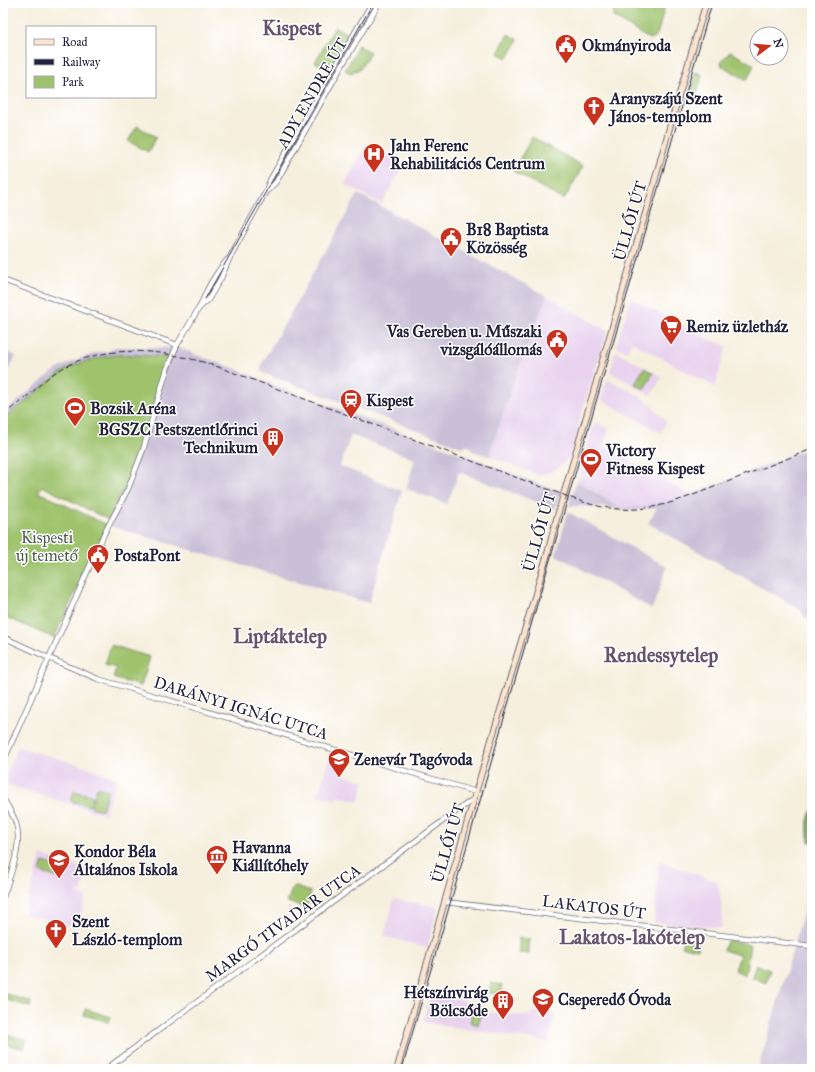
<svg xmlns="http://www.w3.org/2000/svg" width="815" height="1072" font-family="'IM FELL Great Primer',serif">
  <rect width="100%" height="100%" fill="#fff"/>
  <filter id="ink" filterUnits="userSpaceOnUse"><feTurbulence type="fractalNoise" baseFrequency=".025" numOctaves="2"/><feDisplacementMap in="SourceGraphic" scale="8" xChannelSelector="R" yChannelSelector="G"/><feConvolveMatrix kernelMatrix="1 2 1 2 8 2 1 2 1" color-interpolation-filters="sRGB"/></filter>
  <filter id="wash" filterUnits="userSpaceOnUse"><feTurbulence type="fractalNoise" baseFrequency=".012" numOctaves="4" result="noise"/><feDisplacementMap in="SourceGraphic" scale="16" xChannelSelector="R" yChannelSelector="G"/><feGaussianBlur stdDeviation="0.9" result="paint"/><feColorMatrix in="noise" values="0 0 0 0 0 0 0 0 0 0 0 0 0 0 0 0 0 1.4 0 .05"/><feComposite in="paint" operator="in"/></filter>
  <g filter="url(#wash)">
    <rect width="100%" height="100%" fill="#f6efdd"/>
    <g fill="#e8d2ee">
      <path d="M367,143L404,163L382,204L345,184Z"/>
      <path d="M547,296L608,331L601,351L577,428L579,429L571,457L558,468L548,473L538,475L489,456L515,378Z"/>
      <path d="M631,298L706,338L727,346L715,387L632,342L627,352L616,346Z"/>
      <path d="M616,351L662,377L651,396L642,390L610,372Z"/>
      <path d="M607,379L628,389L647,401L666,421L661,432L601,400Z"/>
      <path d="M595,421L609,429L603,445L690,495L657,505L633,508L618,507L577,481Z"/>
      <path d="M19,747L97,770L98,772L117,778L105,815L8,785L7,775L11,761L17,750Z"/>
      <path d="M331,752L350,758L345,776L365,781L359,801L338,796L337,800L318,795Z"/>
      <path d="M41,855L88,869L81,893L78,892L77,894L86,897L77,927L24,914Z"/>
      <path d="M659,861L718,882L721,902L722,928L654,922Z"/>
      <path d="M394,899L438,907L427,948L384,936Z"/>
      <path d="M431,991L488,1008L487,1012L531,1016L532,1011L555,1014L549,1042L483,1032L423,1022Z"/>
    </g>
    <g fill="#c9bfd7">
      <path d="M358,194L547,296L515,378L489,456L472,451L471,447L466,445L462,447L263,373L261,371V365Z"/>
      <path d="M115,347L171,348V352L174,353L177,347L191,352L196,355L237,369L271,384L481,461L496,468L572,496L577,481L618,507L626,508L641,507L668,502L690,495L812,447V621L804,616L801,610L648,523L657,508L634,510L598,507L569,506L571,499L559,495L555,509L459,472L447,504L406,489L415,459L351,435L340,466L402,491L369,603L107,525L136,463L166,357L137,355H116L97,358L77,364L55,376L27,401L3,418V413L53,372L63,366L81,358L96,353L109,351Z"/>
      <path d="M3,350L16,356L3,380Z"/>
      <path d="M568,512L667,567L652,609L556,555Z"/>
      <path d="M806,904L812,905V1069H758Z"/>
    </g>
    <g fill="#9fc36d" stroke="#607254">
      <path d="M617,3H659L665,6L657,35L655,38L649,39L612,16Z"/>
      <path d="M335,27L351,36L331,71L315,62Z"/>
      <path d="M508,34L518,40L508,58L498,53Z"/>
      <path d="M358,45L370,52L360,69L350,73L345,70L355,53L354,52Z"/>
      <path d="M730,52H732L733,53L754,65L747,80L722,66L721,61Z"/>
      <path d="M696,72L702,75L697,94L691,92Z"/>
      <path d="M137,126L156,137L148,152L128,141Z"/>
      <path d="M532,137L583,166L564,200L513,171Z"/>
      <path d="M116,355H137L167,357L136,463L109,520L42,486L38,492L107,525L54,638L3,616V418C15,410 26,401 38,391C46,384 55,376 65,370C80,361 98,358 116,355Z"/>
      <path d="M644,368L653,373L644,389L635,384Z"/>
      <path d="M111,645L150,657L141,686L113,678L116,668L105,665Z"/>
      <path d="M97,787L108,790L102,810L91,807Z"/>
      <path d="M74,791L93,796L90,806L71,801Z"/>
      <path d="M43,862L61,867L58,878L40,872Z"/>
      <path d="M293,886L311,892L306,908L287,902Z"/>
      <path d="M519,938L529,939V954L519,953Z"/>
      <path d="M683,938L699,940L698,949L682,947Z"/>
      <path d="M728,940L750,945L745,975L735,970L740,955L723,950Z"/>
      <path d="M756,965L770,970L766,983L752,977Z"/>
      <path d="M491,983L502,985V994L489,993Z"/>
      <path d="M3,993L31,1002L30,1007L3,999Z"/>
      <path d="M474,1007L482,1009L478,1025L470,1022Z"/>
      <path d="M85,1009L111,1017L109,1022L84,1015Z"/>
      <path d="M3,1032L8,1034V1035L27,1040L24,1049L6,1044L8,1036L5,1044H3Z"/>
    </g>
    <path fill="#7fa960" stroke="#50664e" d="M812,810V842H809C807,832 806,819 812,810Z"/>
  </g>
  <g filter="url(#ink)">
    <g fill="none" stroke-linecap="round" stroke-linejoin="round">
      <g stroke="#6c6a74" stroke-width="6">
        <g id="tertiary">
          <path d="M266,192L276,182L340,69L379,3"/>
          <path d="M3,280L177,345"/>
          <path d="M200,307C206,290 215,274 227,260"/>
          <path d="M3,637L49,658L98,679L476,792"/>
          <path d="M3,762L104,534L128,489L143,450L167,369L177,345L199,308L208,300L221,278L230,257L265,193L270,180L372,3"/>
          <path d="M3,798C7,806 13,814 16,823C23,846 10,875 3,897"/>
          <path d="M445,902L812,946"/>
          <path d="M106,1069L451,815L475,798"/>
        </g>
      </g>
      <g stroke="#6c6a74" stroke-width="7">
        <path id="secondary" d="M397,1069L477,788L548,552L555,524L649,201L670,126L706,3"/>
      </g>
      <use href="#tertiary" stroke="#fff" stroke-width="4.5"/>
      <use href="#secondary" stroke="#fce5d0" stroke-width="5"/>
      <g stroke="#22223b" stroke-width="1">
        <path d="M205,299L373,3"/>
        <path d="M402,1069L712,3"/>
      </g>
      <path stroke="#22223b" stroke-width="1" stroke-dasharray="6 3" stroke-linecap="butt" d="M3,415C12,408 21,401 30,394C38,387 46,378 56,372C103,342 161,349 213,365L577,500C637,521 672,503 727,482C755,471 784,460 812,449"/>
    </g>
  </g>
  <defs>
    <g id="civic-pin" transform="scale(1.15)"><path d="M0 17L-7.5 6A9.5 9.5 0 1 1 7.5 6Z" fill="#c8321e" stroke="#fff"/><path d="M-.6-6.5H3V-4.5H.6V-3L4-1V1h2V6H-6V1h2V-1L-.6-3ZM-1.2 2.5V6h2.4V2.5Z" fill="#fff"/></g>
    <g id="church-pin" transform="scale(1.15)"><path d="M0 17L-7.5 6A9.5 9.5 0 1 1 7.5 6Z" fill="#c8321e" stroke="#fff"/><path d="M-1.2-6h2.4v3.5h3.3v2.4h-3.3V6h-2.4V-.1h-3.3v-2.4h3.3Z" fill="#fff"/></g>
    <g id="hospital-pin" transform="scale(1.15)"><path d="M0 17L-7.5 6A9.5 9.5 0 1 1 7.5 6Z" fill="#c8321e" stroke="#fff"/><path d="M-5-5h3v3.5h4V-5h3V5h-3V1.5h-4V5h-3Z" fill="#fff"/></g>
    <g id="supermarket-pin" transform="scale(1.15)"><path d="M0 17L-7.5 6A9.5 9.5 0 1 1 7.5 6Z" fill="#c8321e" stroke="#fff"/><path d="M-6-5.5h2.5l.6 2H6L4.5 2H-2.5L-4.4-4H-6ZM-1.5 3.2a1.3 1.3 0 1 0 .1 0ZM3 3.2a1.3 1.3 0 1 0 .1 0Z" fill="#fff"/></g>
    <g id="station-pin" transform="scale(1.15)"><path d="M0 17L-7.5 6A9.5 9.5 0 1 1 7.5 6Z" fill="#c8321e" stroke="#fff"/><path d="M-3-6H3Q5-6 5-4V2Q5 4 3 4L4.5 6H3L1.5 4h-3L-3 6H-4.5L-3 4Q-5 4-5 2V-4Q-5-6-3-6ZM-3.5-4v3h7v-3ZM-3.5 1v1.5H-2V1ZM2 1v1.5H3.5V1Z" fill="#fff"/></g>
    <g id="stadium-pin" transform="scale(1.15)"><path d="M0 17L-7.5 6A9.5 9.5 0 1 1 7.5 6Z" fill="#c8321e" stroke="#fff"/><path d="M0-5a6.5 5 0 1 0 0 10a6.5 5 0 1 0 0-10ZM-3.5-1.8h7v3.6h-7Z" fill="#fff"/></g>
    <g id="building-pin" transform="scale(1.15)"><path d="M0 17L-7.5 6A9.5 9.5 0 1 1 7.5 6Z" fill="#c8321e" stroke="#fff"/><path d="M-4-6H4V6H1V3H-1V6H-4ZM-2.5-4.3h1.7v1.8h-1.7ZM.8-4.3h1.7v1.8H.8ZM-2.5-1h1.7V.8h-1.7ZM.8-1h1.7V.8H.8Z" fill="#fff"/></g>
    <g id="school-pin" transform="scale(1.15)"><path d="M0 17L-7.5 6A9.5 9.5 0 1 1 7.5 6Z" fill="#c8321e" stroke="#fff"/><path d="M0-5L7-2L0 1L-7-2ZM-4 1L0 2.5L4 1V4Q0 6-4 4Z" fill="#fff"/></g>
    <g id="museum-pin" transform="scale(1.15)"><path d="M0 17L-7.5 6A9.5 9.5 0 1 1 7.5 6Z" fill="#c8321e" stroke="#fff"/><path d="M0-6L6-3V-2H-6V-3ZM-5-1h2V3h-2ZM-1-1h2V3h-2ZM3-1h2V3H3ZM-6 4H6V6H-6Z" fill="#fff"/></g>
  </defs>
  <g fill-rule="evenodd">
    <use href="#civic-pin" x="566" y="45"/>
    <use href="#church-pin" x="594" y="107"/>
    <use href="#hospital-pin" x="374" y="154"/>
    <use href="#civic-pin" x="451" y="238"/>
    <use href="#supermarket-pin" x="671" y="326"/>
    <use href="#civic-pin" x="557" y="340"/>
    <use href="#station-pin" x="351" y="400"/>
    <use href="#stadium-pin" x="75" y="408"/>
    <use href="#building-pin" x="273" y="438"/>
    <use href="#stadium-pin" x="591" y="459"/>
    <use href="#civic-pin" x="98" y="555"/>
    <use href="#school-pin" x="339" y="759"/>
    <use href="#museum-pin" x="217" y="856"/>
    <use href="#school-pin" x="59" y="860"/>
    <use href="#church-pin" x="56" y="930"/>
    <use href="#school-pin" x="543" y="999"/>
    <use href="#building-pin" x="503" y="1001"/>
  </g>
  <g text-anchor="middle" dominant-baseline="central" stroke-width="3" stroke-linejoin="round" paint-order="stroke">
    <g font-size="16" font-weight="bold" fill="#22223b" stroke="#fff" text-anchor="start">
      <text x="582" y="45">Okmányiroda</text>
      <text x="610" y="98">Aranyszájú Szent<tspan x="610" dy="18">János-templom</tspan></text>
      <text x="390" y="145">Jahn Ferenc<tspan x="390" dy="18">Rehabilitációs Centrum</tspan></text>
      <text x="466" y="229">B18 Baptista<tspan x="466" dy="18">Közösség</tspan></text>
      <text x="686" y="326">Remiz üzletház</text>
      <text x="542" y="331" text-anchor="end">Vas Gereben u. Műszaki<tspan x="542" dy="18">vizsgálóállomás</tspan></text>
      <text x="366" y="400">Kispest</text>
      <text x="90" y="408">Bozsik Aréna</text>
      <text x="258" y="429" text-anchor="end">BGSZC Pestszentlőrinci<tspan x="258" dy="18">Technikum</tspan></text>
      <text x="606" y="450">Victory<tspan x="606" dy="18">Fitness Kispest</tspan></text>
      <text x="114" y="555">PostaPont</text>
      <text x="354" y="759">Zenevár Tagóvoda</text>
      <text x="232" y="847">Havanna<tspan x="232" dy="18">Kiállítóhely</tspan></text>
      <text x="74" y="851">Kondor Béla<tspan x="74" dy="18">Általános Iskola</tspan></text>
      <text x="72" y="921">Szent<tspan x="72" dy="18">László-templom</tspan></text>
      <text x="488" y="992" text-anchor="end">Hétszínvirág<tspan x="488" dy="18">Bölcsőde</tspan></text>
      <text x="558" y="999">Cseperedő Óvoda</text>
    </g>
    <g font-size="16" fill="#22223b" stroke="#fff">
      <text transform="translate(312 93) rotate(-60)">ADY ENDRE ÚT</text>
      <text transform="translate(630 221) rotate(-74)">ÜLLŐI ÚT</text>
      <text transform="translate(539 532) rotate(-74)">ÜLLŐI ÚT</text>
      <text transform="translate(241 708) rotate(17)">DARÁNYI IGNÁC UTCA</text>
      <text transform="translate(448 843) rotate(-74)">ÜLLŐI ÚT</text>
      <text transform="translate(594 907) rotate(7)">LAKATOS ÚT</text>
      <text transform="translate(283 923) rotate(-36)">MARGÓ TIVADAR UTCA</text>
    </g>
    <g font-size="16" fill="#4e5a4c" stroke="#fff">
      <text x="47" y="537">Kispesti<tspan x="47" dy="18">új temető</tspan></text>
    </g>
    <g font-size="20" font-weight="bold" fill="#66546c" stroke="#fff">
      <text x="292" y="28">Kispest</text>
      <text x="280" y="636">Liptáktelep</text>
      <text x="661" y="655">Rendessytelep</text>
      <text x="632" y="937">Lakatos-lakótelep</text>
    </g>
  </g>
  <rect width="815" height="1072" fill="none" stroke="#fff" stroke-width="16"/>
  <rect x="26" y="26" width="130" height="72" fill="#ffffff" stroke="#a7a7b1"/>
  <rect x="34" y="39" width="20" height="6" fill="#fce5d0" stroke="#a7a7b1"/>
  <text x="62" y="46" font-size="12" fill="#22223b">Road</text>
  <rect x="34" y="59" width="20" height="6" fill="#22223b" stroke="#a7a7b1"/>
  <text x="62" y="66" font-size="12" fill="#22223b">Railway</text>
  <rect x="34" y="76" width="20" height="12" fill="#9fc36d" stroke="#a7a7b1"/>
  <text x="62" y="86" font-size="12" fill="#22223b">Park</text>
  <g transform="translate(769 46) rotate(74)"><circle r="19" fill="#ffffff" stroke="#a7a7b1"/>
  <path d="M0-3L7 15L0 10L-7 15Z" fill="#c8321e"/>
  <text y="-6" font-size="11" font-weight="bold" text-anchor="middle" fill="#22223b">N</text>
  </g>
</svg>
